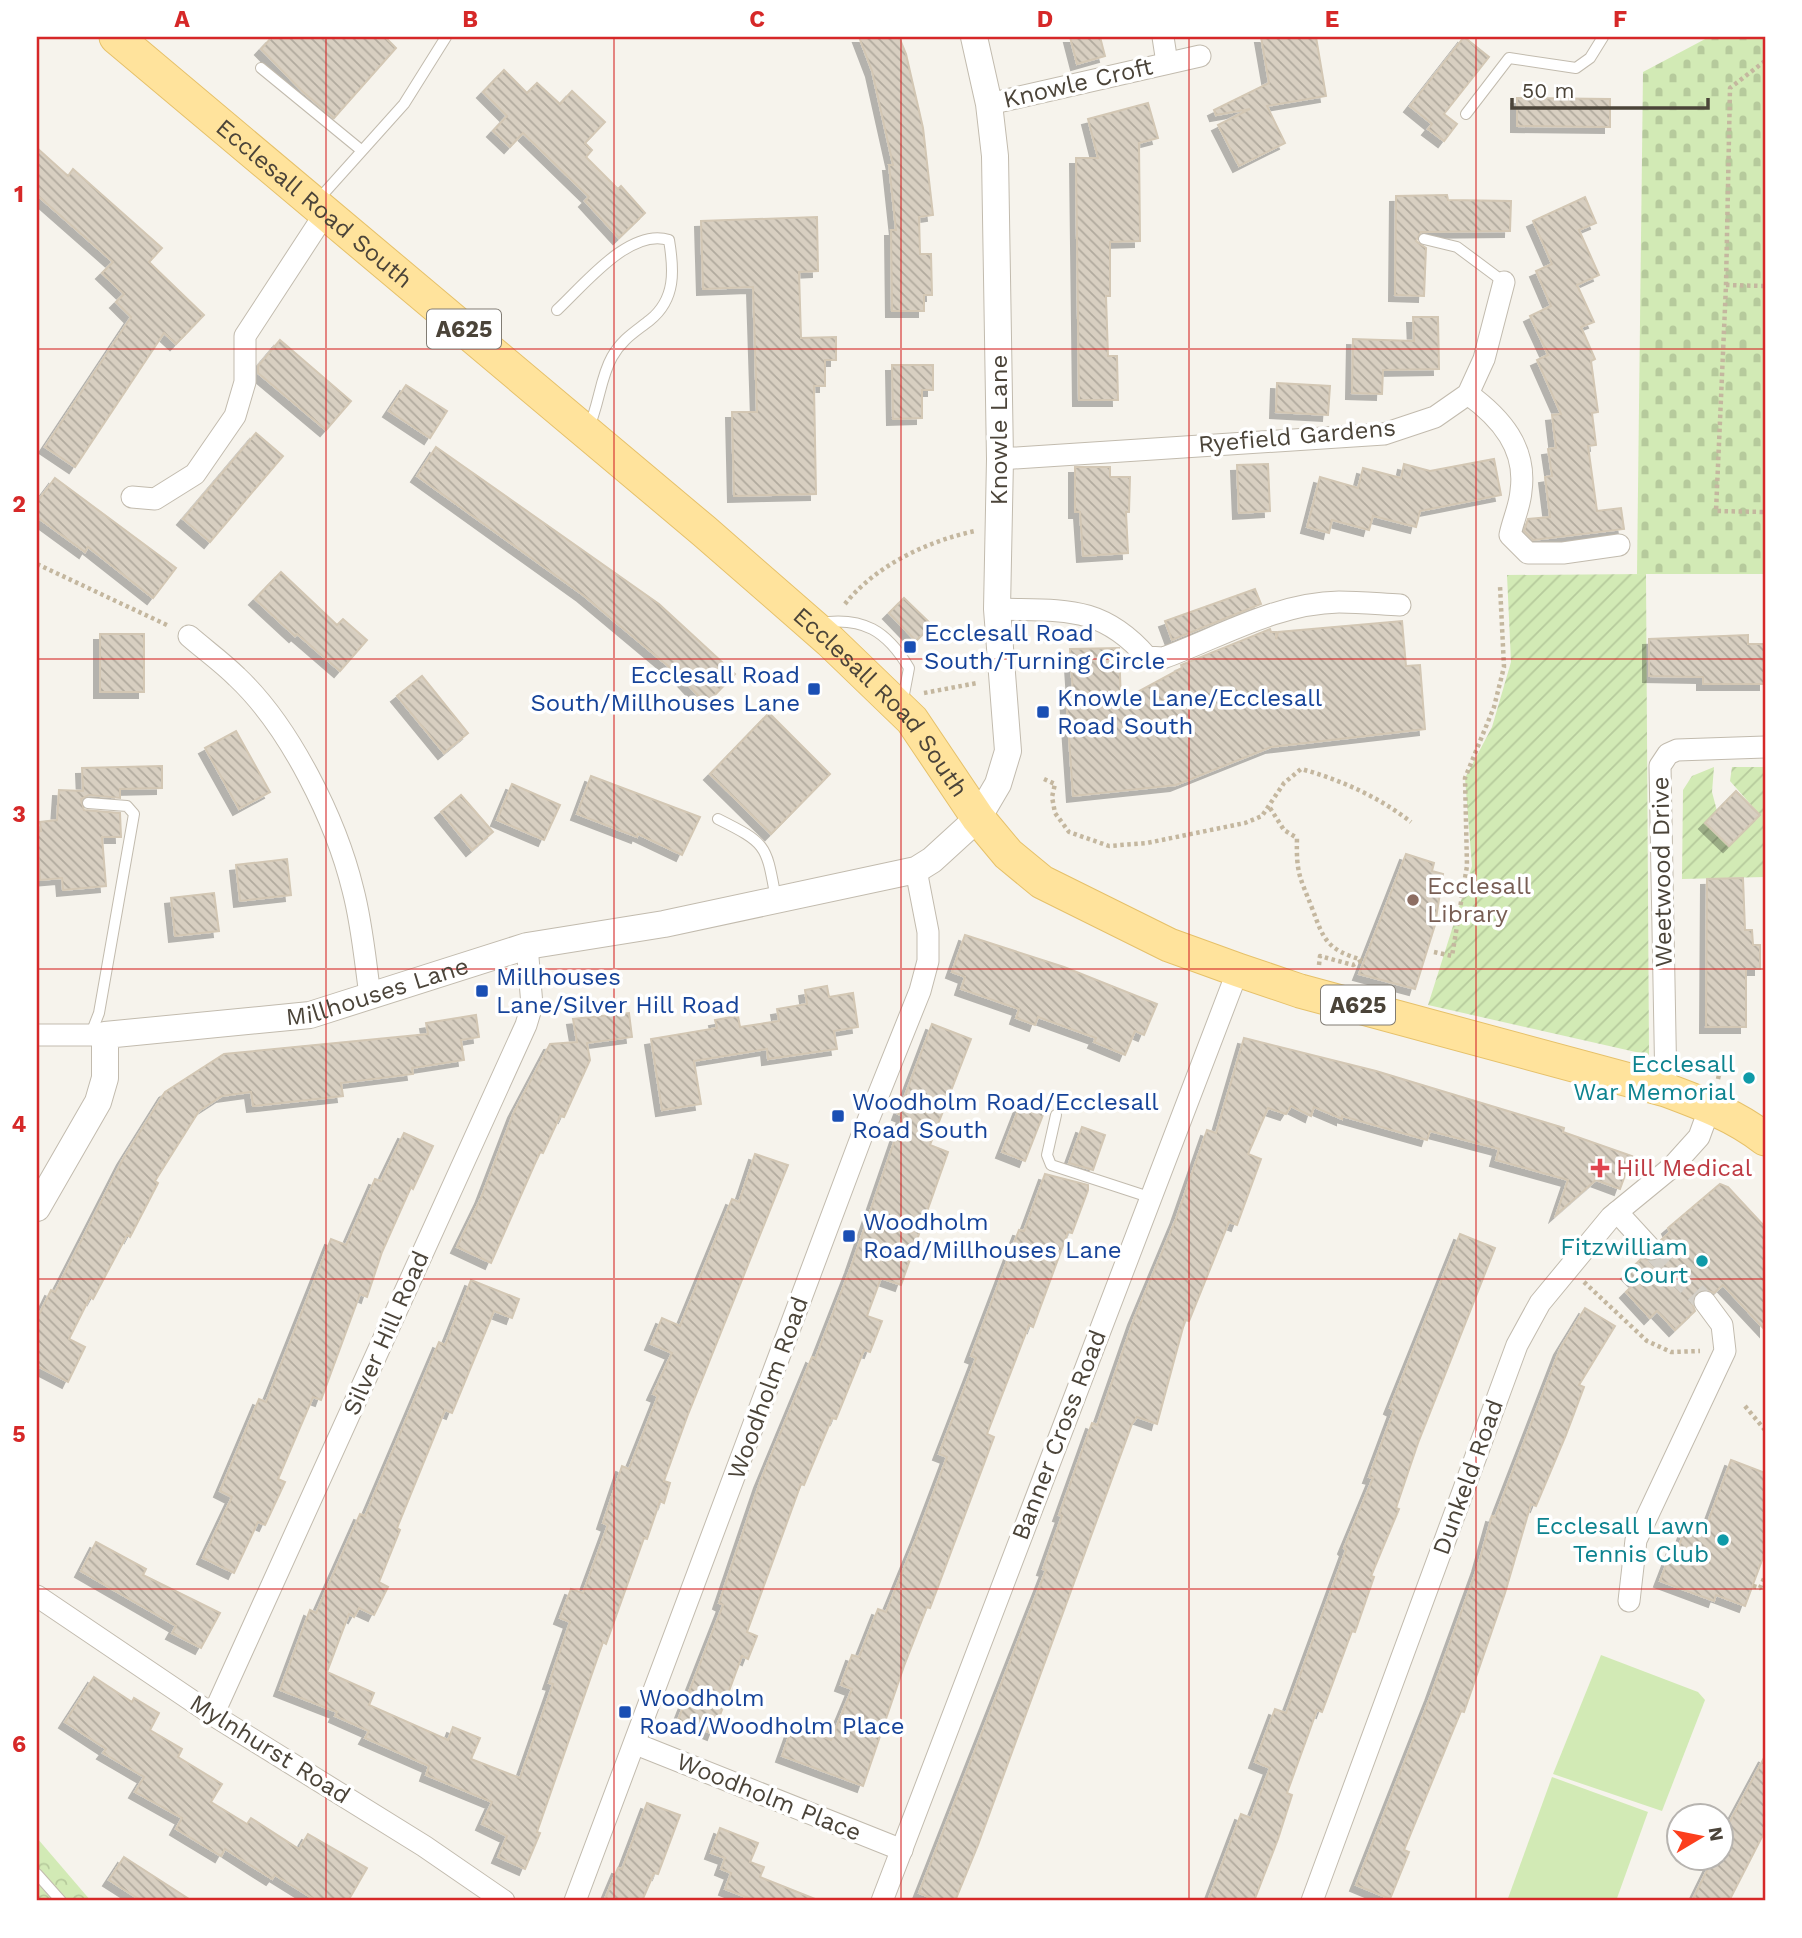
<svg xmlns="http://www.w3.org/2000/svg" width="1802" height="1938" font-family="'Work Sans',sans-serif">
  <defs>
    <pattern id="forest-crowns" width="20" height="18" patternUnits="userSpaceOnUse" patternTransform="scale(1.75)"><rect width="20" height="18" fill="#d2eab5"/><path d="M2 6a3 3 0 1 1 6 0M12 15a3 3 0 1 1 6 0" fill="none" stroke="#b6ca9c"/></pattern>
    <pattern id="cemetery-stones" width="16" height="16" patternUnits="userSpaceOnUse" patternTransform="scale(1.75)"><rect width="16" height="16" fill="#d2eab5"/><path d="M2 7V4a2 2 0 0 1 4 0v3zM10 15v-3a2 2 0 0 1 4 0v3z" fill="#b6ca9c"/></pattern>
    <pattern id="garden-furrows" width="10" height="10" patternUnits="userSpaceOnUse" patternTransform="scale(1.75)"><rect width="10" height="10" fill="#d2eab5"/><path d="M-1 1l2-2M0 10L10 0M9 11l2-2" fill="none" stroke="#b6ca9c"/></pattern>
    <pattern id="building-back-hatch" width="6" height="6" patternUnits="userSpaceOnUse" patternTransform="scale(1.75)"><rect width="6" height="6" fill="#d8cfc1"/><path d="M-1 5l2 2M0 0l6 6M5-1l2 2" fill="none" stroke="#b1aa9e"/></pattern>
    <filter id="shadow"><feDropShadow dx="-6" dy="6" stdDeviation="0" flood-color="#0004"/></filter>
  </defs>
  <rect width="100%" height="100%" fill="#f6f3ec"/>
  <path fill="url(#forest-crowns)" d="M37,1838L91,1901H37Z"/>
  <path fill="url(#cemetery-stones)" d="M1709,37H1765V574H1637L1643,72Z"/>
  <g fill="url(#garden-furrows)">
    <path d="M1646,574L1649,1055L1428,1005L1472,866L1465,778L1492,727L1511,662L1507,575Z"/>
    <path d="M1714,767L1712,792L1717,811L1705,823L1729,846L1760,815L1730,781L1732,767H1765V877L1682,879L1683,790L1692,776Z"/>
  </g>
  <g fill="#d2eab5">
    <path d="M1601,1655L1698,1692L1705,1700L1662,1811L1553,1774Z"/>
    <path d="M1552,1777L1648,1812L1616,1901H1507Z"/>
  </g>
  <g fill="url(#building-back-hatch)" stroke="#d3c7b4" stroke-width="2" filter="url(#shadow)">
    <path d="M272,37H385L396,48L334,118L303,92L261,49Z"/>
    <path d="M859,37H899L906,54L923,128L933,215L919,217L920,254H931L932,295H924V311H892L891,230H896L889,165H893L872,71Z"/>
    <path d="M1070,37H1100L1105,56L1077,64Z"/>
    <path d="M1261,37H1316L1326,96L1267,106L1285,143L1239,166L1218,125L1250,109L1216,115L1214,110L1269,83Z"/>
    <path d="M1464,37L1489,57L1444,114L1457,124L1444,141L1428,129L1432,124L1410,106Z"/>
    <path d="M504,70L527,93L537,83L560,104L572,91L605,122L585,143L592,150L586,157L618,189L621,186L645,213L619,238L585,201L589,197L523,133L510,147L493,131L507,116L483,92Z"/>
    <path d="M1517,98L1610,99V127L1517,126Z"/>
    <path d="M1148,103L1158,138L1139,143L1140,241L1110,242V296H1106L1108,356H1117L1118,400H1079L1076,158H1098L1088,119Z"/>
    <path d="M37,148L68,176L73,169L162,248L149,262L204,315L176,344L164,333L75,467L45,447L131,317L116,302L124,294L102,273L113,262L37,195Z"/>
    <path d="M1447,195L1448,200L1511,201L1510,231L1421,232L1416,241L1426,248L1424,296L1395,295L1396,196Z"/>
    <path d="M1585,197L1596,223L1579,230L1599,275L1577,285L1594,322L1581,327L1595,359L1591,361L1598,412L1592,413L1596,445L1588,446L1597,511L1621,508L1624,529L1533,540L1524,531L1528,519L1550,517L1545,477L1552,476L1548,449L1556,448L1552,415L1561,414L1537,360L1548,355L1530,316L1551,306L1536,271L1552,264L1533,221Z"/>
    <path d="M817,217L818,271L799,272L801,338L836,337V360H825V386H814L816,494L734,496L732,412H757L753,287L703,289L701,221Z"/>
    <path d="M1413,317H1438L1439,369L1383,370L1382,394L1352,393L1353,339L1414,341Z"/>
    <path d="M280,340L351,401L326,430L258,373V366Z"/>
    <path d="M892,365H933V390H922V418L893,419Z"/>
    <path d="M1277,383L1330,386L1328,415L1276,412Z"/>
    <path d="M406,385L447,411L430,438L389,411Z"/>
    <path d="M256,433L283,456L210,542L183,519Z"/>
    <path d="M436,447L659,604L735,674L706,704L680,676L583,595L417,476Z"/>
    <path d="M1494,459L1501,495L1420,511L1416,527L1373,516L1369,530L1332,520L1329,533L1307,527L1320,477L1358,488L1363,468L1401,478L1404,464L1430,471Z"/>
    <path d="M1268,464L1270,511L1239,513L1237,465Z"/>
    <path d="M1075,467H1110V477H1130L1129,512H1126L1128,553L1083,556L1080,512H1075Z"/>
    <path d="M55,478L176,568L153,598L88,547L85,552L37,517V502Z"/>
    <path d="M281,572L337,625L343,619L367,640L340,671L297,634L295,636L255,599Z"/>
    <path d="M1255,589L1261,604L1172,640L1165,621Z"/>
    <path d="M904,598L932,625L916,641L889,613Z"/>
    <path d="M1402,621L1406,666L1420,665L1425,729L1271,747L1176,785L1073,796L1066,694L1073,693L1070,649L1119,648L1121,701L1182,668L1181,665L1270,629L1271,632H1276V639L1278,632Z"/>
    <rect x="100" y="634" width="44" height="58"/>
    <path d="M1748,635V644H1765V684H1703V677L1649,676V639Z"/>
    <path d="M422,676L468,733L444,753L397,696Z"/>
    <path d="M769,713L830,774L771,834L710,774Z"/>
    <path d="M236,731L270,792L239,809L205,748Z"/>
    <path d="M162,766V788L120,789V798L89,795L81,799L84,810L120,813L121,837H102L106,886L63,890L62,878L40,880L37,832L41,831L40,822L57,820L59,790L83,791L82,768Z"/>
    <path d="M591,776L700,817L682,855L638,834L637,837L577,814Z"/>
    <path d="M512,784L560,805L544,840L497,820Z"/>
    <path d="M1736,791L1760,815L1729,846L1705,823Z"/>
    <path d="M461,795L493,832L472,850L441,812Z"/>
    <path d="M1406,854L1434,863L1432,871L1443,874L1435,925L1415,989L1359,974Z"/>
    <path d="M287,859L291,895L240,901L236,865Z"/>
    <path d="M1743,878L1745,930H1752L1753,945H1760V969H1746V1027H1706L1707,879Z"/>
    <path d="M214,893L219,931L175,936L171,898Z"/>
    <path d="M965,935L1064,967L1157,1004L1144,1035L1135,1031L1125,1055L1094,1042L1096,1038L1038,1017L1035,1025L1016,1018L1019,1009L961,989L965,977L952,972Z"/>
    <path d="M827,986L829,997L853,993L858,1027L834,1031L837,1049L768,1059L767,1049L694,1061L701,1104L662,1110L651,1039L717,1028L715,1020L738,1016L740,1027L779,1021L777,1009L807,1004L805,990Z"/>
    <path d="M629,1013L632,1037L587,1043L590,1060L564,1117L560,1116L543,1153L540,1152L491,1263L457,1247L481,1198L514,1112L550,1044L577,1042L573,1019Z"/>
    <path d="M476,1015L479,1037L461,1040L464,1060L412,1068L413,1074L341,1083L343,1096L253,1106L251,1092L222,1096L199,1111L155,1181L158,1183L130,1237L127,1235L93,1299L90,1297L69,1339L85,1347L68,1382L37,1366V1319L51,1290L55,1292L123,1159L165,1092L224,1054L428,1034L426,1023Z"/>
    <path d="M932,1024L971,1039L930,1145L948,1152L901,1285L881,1278L867,1316L882,1321L870,1352L864,1350L836,1419L832,1418L804,1485L801,1484L747,1632L757,1636L748,1659L742,1656L713,1734L678,1720L723,1605L719,1603L760,1482L812,1357L815,1359L851,1267L903,1116L898,1114Z"/>
    <path d="M1244,1038L1376,1071L1564,1128L1563,1132L1632,1156L1620,1189L1596,1180L1556,1215L1568,1180L1496,1160L1499,1149L1430,1131L1427,1140L1342,1116V1119L1314,1107L1311,1116L1291,1106L1286,1114L1268,1108L1248,1154L1261,1159L1237,1225L1229,1222L1189,1321L1185,1320L1157,1424L1137,1417L1132,1424L978,1845L955,1901H939L919,1893L1046,1570L1043,1569L1062,1516L1059,1515L1092,1423L1097,1425L1134,1319L1176,1219L1207,1130L1216,1133Z"/>
    <path d="M1023,1098L1046,1107L1025,1161L1002,1152Z"/>
    <path d="M1082,1127L1105,1135L1093,1170L1069,1163Z"/>
    <path d="M404,1133L433,1146L413,1189L411,1187L382,1252L367,1297L360,1294L321,1400L313,1397L278,1479L285,1482L265,1525L258,1522L234,1573L203,1558L232,1497L220,1491L259,1399L266,1402L331,1239L346,1245L375,1179L381,1181Z"/>
    <path d="M755,1154L788,1165L687,1417L664,1481L670,1483L664,1503L660,1501L647,1539L644,1538L606,1644L603,1642L537,1832L540,1833L525,1869L498,1857L507,1836L482,1824L492,1802L426,1775L429,1766L365,1738L369,1731L335,1716L337,1712L280,1690L310,1610L316,1613L360,1514L365,1516L439,1342L445,1345L471,1280L519,1299L512,1318L494,1311L452,1413L445,1410L397,1528L400,1530L379,1582L388,1587L374,1615L359,1608L354,1617L349,1614L327,1672L374,1693L369,1705L448,1740L453,1727L480,1738L471,1759L520,1778L553,1684L549,1683L570,1622L560,1618L571,1589L583,1593L608,1525L603,1523L622,1466L629,1469L658,1396L653,1394L672,1353L651,1344L662,1318L680,1326L732,1199L739,1202Z"/>
    <path d="M1045,1174L1088,1185V1190L1072,1233L1068,1232L1033,1327L1029,1325L987,1434L994,1437L930,1608L927,1607L904,1666L863,1786L782,1756L793,1725L831,1740L852,1689L841,1685L852,1655L859,1657L878,1609L886,1612L916,1539L947,1457L939,1454L976,1358L971,1356L1019,1230L1024,1231Z"/>
    <path d="M1720,1184L1728,1187L1765,1227V1330L1723,1285L1714,1293L1704,1289L1697,1292L1692,1303L1695,1311L1675,1330L1657,1311L1650,1318L1626,1292L1636,1282L1627,1273L1642,1258L1653,1262L1660,1258L1664,1247L1661,1240L1670,1232L1668,1228Z"/>
    <path d="M1460,1234L1495,1248L1418,1443L1396,1508L1399,1509L1371,1576L1374,1577L1355,1632L1352,1631L1322,1712L1317,1710L1287,1793L1292,1795L1278,1839L1254,1901H1208L1241,1814L1251,1818L1270,1768L1255,1762L1275,1709L1286,1713L1346,1550L1344,1548L1373,1478L1369,1477L1394,1410L1390,1408Z"/>
    <path d="M1585,1308L1615,1326L1579,1385L1584,1387L1566,1435L1536,1506L1531,1504L1505,1593L1464,1712L1461,1711L1404,1850L1409,1852L1390,1899L1356,1885L1431,1695L1478,1566L1492,1516L1495,1517L1560,1349Z"/>
    <path d="M1731,1460L1765,1473V1552L1745,1606L1716,1595L1714,1601L1660,1581L1673,1547L1678,1549L1687,1523L1705,1530Z"/>
    <path d="M96,1542L146,1569L143,1575L220,1613L201,1648L172,1633L176,1626L81,1571Z"/>
    <path d="M94,1677L132,1702L134,1698L159,1713L150,1730L182,1749L178,1757L222,1784L211,1802L247,1824L251,1818L299,1849L308,1834L367,1868L348,1901H317L275,1875L272,1879L225,1849L221,1856L176,1829L182,1818L135,1792L144,1777L103,1753L106,1749L65,1722Z"/>
    <path d="M1765,1756V1831L1729,1901H1692L1713,1858H1721V1838Z"/>
    <path d="M647,1803L680,1815L658,1874L654,1873L642,1901H604L618,1868L622,1869Z"/>
    <path d="M720,1828L758,1843L750,1862L764,1867L760,1877L820,1901H756L725,1889L731,1873L721,1869L725,1858L711,1853Z"/>
    <path d="M124,1857L192,1901H142L109,1880Z"/>
  </g>
  <g fill="none" stroke-linecap="round" stroke-linejoin="round">
    <path stroke="#d4d0c8" stroke-width="21" stroke-dasharray="21 10" stroke-linecap="butt" d="M1651,1249L1705,1302"/>
    <g stroke="#c2bbae" stroke-width="12">
      <g id="service">
        <path d="M261,68L361,150"/>
        <path d="M1466,114L1509,58L1576,68L1590,58L1603,37"/>
        <path d="M317,201L404,104L446,37"/>
        <path d="M1424,239L1457,247L1504,282"/>
        <path d="M557,310C584,285 630,227 669,240C674,270 676,299 650,320C635,332 622,339 612,357C600,378 599,406 588,429"/>
        <path d="M819,623C863,616 887,631 909,668L902,705"/>
        <path d="M88,803L127,806L134,814L99,1013L90,1036"/>
        <path d="M718,819C768,844 766,845 776,899"/>
        <path d="M1056,1115L1047,1155L1051,1165L1149,1197"/>
        <path d="M37,1874L61,1901"/>
      </g>
    </g>
    <g stroke="#c2bbae" stroke-width="23">
      <g id="minor">
        <path d="M1163,37L1167,63"/>
        <path d="M989,104L1200,56"/>
        <path d="M1468,394C1501,418 1527,448 1521,491C1520,506 1513,520 1510,535L1528,553H1563L1619,545"/>
        <path d="M1000,459L1384,434L1435,417L1468,394L1484,359L1504,282"/>
        <path d="M132,497L155,499L195,474L235,416L245,382V336L326,212"/>
        <path d="M997,609C1062,611 1101,604 1147,657L1163,658C1220,637 1277,603 1339,602C1359,602 1380,604 1400,605"/>
        <path d="M189,636C205,650 222,662 237,677C290,727 336,820 353,890C362,924 365,960 370,995"/>
        <path d="M37,1035H105"/>
        <path d="M1666,1090L1660,766L1668,754L1677,750L1765,747"/>
        <path d="M1617,1212L1651,1249"/>
        <path d="M37,1596L213,1715L424,1846L504,1901"/>
        <path d="M1629,1601L1636,1540L1725,1351L1722,1325L1705,1302"/>
        <path d="M213,1715L526,1025L532,1005L527,946"/>
        <path d="M636,1744L902,1850"/>
        <path d="M575,1901L861,1138L920,991L928,961V932L916,870"/>
        <path d="M882,1901L1238,970"/>
        <path d="M1312,1901L1517,1345L1540,1303L1611,1217L1672,1167L1699,1137L1710,1107"/>
      </g>
    </g>
    <g stroke="#c2bbae" stroke-width="28">
      <g id="tertiary">
        <path id="s1" d="M37,1208L98,1102L105,1078V1035L310,1015L527,946L664,924L916,870L932,860L978,818L998,784L1008,751L997,609L1000,459L995,156L989,104L974,37"/>
      </g>
    </g>
    <g stroke="#e6c16a" stroke-width="35">
      <g id="primary">
        <path id="s2" d="M116,37L704,531L830,641L912,720L978,818L1008,854L1042,882L1169,945L1238,970L1300,991L1666,1090C1701,1103 1736,1116 1765,1139"/>
      </g>
    </g>
    <g stroke="#c4b79f" stroke-width="4.5" stroke-dasharray="3.5 3.5" stroke-linecap="butt">
      <path d="M1765,61L1730,88L1726,285L1716,511L1765,512"/>
      <path d="M1726,285L1765,286"/>
      <path d="M37,564L169,626"/>
      <path d="M845,604C876,565 928,541 975,531"/>
      <path d="M924,693L977,683"/>
      <path d="M1044,779L1055,784L1052,797L1055,813L1069,832L1109,846L1147,843L1245,823L1262,816L1284,783L1301,769C1339,779 1379,797 1411,822"/>
      <path d="M1270,808L1284,830L1297,838C1296,874 1300,877 1312,908C1324,940 1326,949 1362,960"/>
      <path d="M1434,952L1452,956L1467,866L1465,778L1494,707L1504,667L1500,586"/>
      <path d="M1319,965L1320,956L1353,965L1361,961"/>
      <path d="M1718,1079L1723,1058"/>
      <path d="M1584,1282L1647,1341L1671,1352L1700,1351"/>
      <path d="M1745,1406L1765,1430"/>
      <path d="M1753,1586L1760,1588L1765,1576"/>
    </g>
    <use href="#service" stroke="#fff" stroke-width="10"/>
    <use href="#minor" stroke="#fff" stroke-width="21"/>
    <use href="#tertiary" stroke="#fff" stroke-width="26"/>
    <use href="#primary" stroke="#ffe39c" stroke-width="33"/>
  </g>
  <path fill="none" stroke="#d62828" stroke-width="2" stroke-opacity="0.55" d="M326,37V1901M614,37V1901M901,37V1901M1189,37V1901M1476,37V1901M37,349H1765M37,659H1765M37,969H1765M37,1279H1765M37,1589H1765"/>
  <g fill="#1a4fb4" stroke="#fff" stroke-width="2.5">
    <rect x="903" y="640" width="14" height="14" rx="3.5"/>
    <rect x="807" y="682" width="14" height="14" rx="3.5"/>
    <rect x="1036" y="705" width="14" height="14" rx="3.5"/>
    <rect x="475" y="984" width="14" height="14" rx="3.5"/>
    <rect x="831" y="1109" width="14" height="14" rx="3.5"/>
    <rect x="842" y="1229" width="14" height="14" rx="3.5"/>
    <rect x="618" y="1705" width="14" height="14" rx="3.5"/>
  </g>
  <circle fill="#8d6e63" stroke="#fff" stroke-width="2.5" cx="1413" cy="900" r="7"/>
  <g fill="#0f9aa8" stroke="#fff" stroke-width="2.5">
    <circle cx="1749" cy="1078" r="7"/>
    <circle cx="1702" cy="1261" r="7"/>
    <circle cx="1723" cy="1540" r="7"/>
  </g>
  <path fill="#e0444e" stroke="#fff" stroke-width="2.5" d="M1596.5 1157.5h7v7h7v7h-7v7h-7v-7h-7v-7h7z"/>
  <g text-anchor="middle" dominant-baseline="central" stroke-width="7" stroke-linejoin="round" paint-order="stroke">
    <g fill="#fff" stroke="#817c74" stroke-width="2">
      <rect x="427" y="309.5" width="74" height="39" rx="5"/>
      <rect x="1321" y="985.5" width="74" height="39" rx="5"/>
    </g>
    <g font-size="23" font-weight="bold" fill="#4b4439">
      <text x="464" y="329">A625</text>
      <text x="1358" y="1005">A625</text>
    </g>
    <g font-size="24" fill="#4b4439" stroke="#fff">
      <text transform="translate(1078 83) rotate(-13)">Knowle Croft</text>
      <text stroke="none"><textPath href="#s2" startOffset="259">Ecclesall Road South</textPath></text>
      <text transform="translate(999 430) rotate(-90)">Knowle Lane</text>
      <text transform="translate(1297 436) rotate(-5)">Ryefield Gardens</text>
      <text stroke="none"><textPath href="#s2" startOffset="1015">Ecclesall Road South</textPath></text>
      <text transform="translate(1662 872) rotate(-91)">Weetwood Drive</text>
      <text stroke="none"><textPath href="#s1" startOffset="467">Millhouses Lane</textPath></text>
      <text transform="translate(386 1333) rotate(-66)">Silver Hill Road</text>
      <text transform="translate(768 1388) rotate(-70)">Woodholm Road</text>
      <text transform="translate(1059 1435) rotate(-69)">Banner Cross Road</text>
      <text transform="translate(1468 1477) rotate(-70)">Dunkeld Road</text>
      <text transform="translate(270 1749) rotate(32)">Mylnhurst Road</text>
      <text transform="translate(769 1797) rotate(22)">Woodholm Place</text>
    </g>
    <g font-size="24" fill="#164399" stroke="#fff" text-anchor="start">
      <text x="924" y="633">Ecclesall Road<tspan x="924" dy="28">South/Turning Circle</tspan></text>
      <text x="800" y="675" text-anchor="end">Ecclesall Road<tspan x="800" dy="28">South/Millhouses Lane</tspan></text>
      <text x="1057" y="698">Knowle Lane/Ecclesall<tspan x="1057" dy="28">Road South</tspan></text>
      <text x="496" y="977">Millhouses<tspan x="496" dy="28">Lane/Silver Hill Road</tspan></text>
      <text x="852" y="1102">Woodholm Road/Ecclesall<tspan x="852" dy="28">Road South</tspan></text>
      <text x="863" y="1222">Woodholm<tspan x="863" dy="28">Road/Millhouses Lane</tspan></text>
      <text x="639" y="1698">Woodholm<tspan x="639" dy="28">Road/Woodholm Place</tspan></text>
    </g>
    <g font-size="24" fill="#785e54" stroke="#fff" text-anchor="start">
      <text x="1427" y="886">Ecclesall<tspan x="1427" dy="28">Library</tspan></text>
    </g>
    <g font-size="24" fill="#0d838f" stroke="#fff" text-anchor="end">
      <text x="1735" y="1064">Ecclesall<tspan x="1735" dy="28">War Memorial</tspan></text>
      <text x="1688" y="1247">Fitzwilliam<tspan x="1688" dy="28">Court</tspan></text>
      <text x="1709" y="1526">Ecclesall Lawn<tspan x="1709" dy="28">Tennis Club</tspan></text>
    </g>
    <g font-size="24" fill="#be3a42" stroke="#fff" text-anchor="start">
      <text x="1616" y="1168">Hill Medical</text>
    </g>
  </g>
  <rect width="1802" height="1938" fill="none" stroke="#ffffff" stroke-width="77"/>
  <g transform="translate(1700 1837) rotate(80)"><circle r="33" fill="#ffffff" stroke="#b7b4b0" stroke-width="2"/>
  <path d="M0-5L12 26L0 18L-12 26Z" fill="#fc3f1d"/>
  <text y="-10" font-size="19" font-weight="bold" text-anchor="middle" fill="#4b4439">N</text>
  </g>
  <path d="M1512 98v10h196v-10" fill="none" stroke="#4b4439" stroke-width="3.5"/>
  <text x="1522" y="98" font-size="21" fill="#4b4439" stroke="#ffffff" stroke-width="5" paint-order="stroke">50 m</text>
  <rect x="38" y="38" width="1726" height="1861" fill="none" stroke="#d62828" stroke-width="2.5"/>
  <g font-size="23" text-anchor="middle" font-weight="bold" fill="#d62828">
    <text x="182" y="27">A</text>
    <text x="470" y="27">B</text>
    <text x="757" y="27">C</text>
    <text x="1045" y="27">D</text>
    <text x="1332" y="27">E</text>
    <text x="1620" y="27">F</text>
    <text x="19" y="202">1</text>
    <text x="19" y="512">2</text>
    <text x="19" y="822">3</text>
    <text x="19" y="1132">4</text>
    <text x="19" y="1442">5</text>
    <text x="19" y="1752">6</text>
  </g>
</svg>
